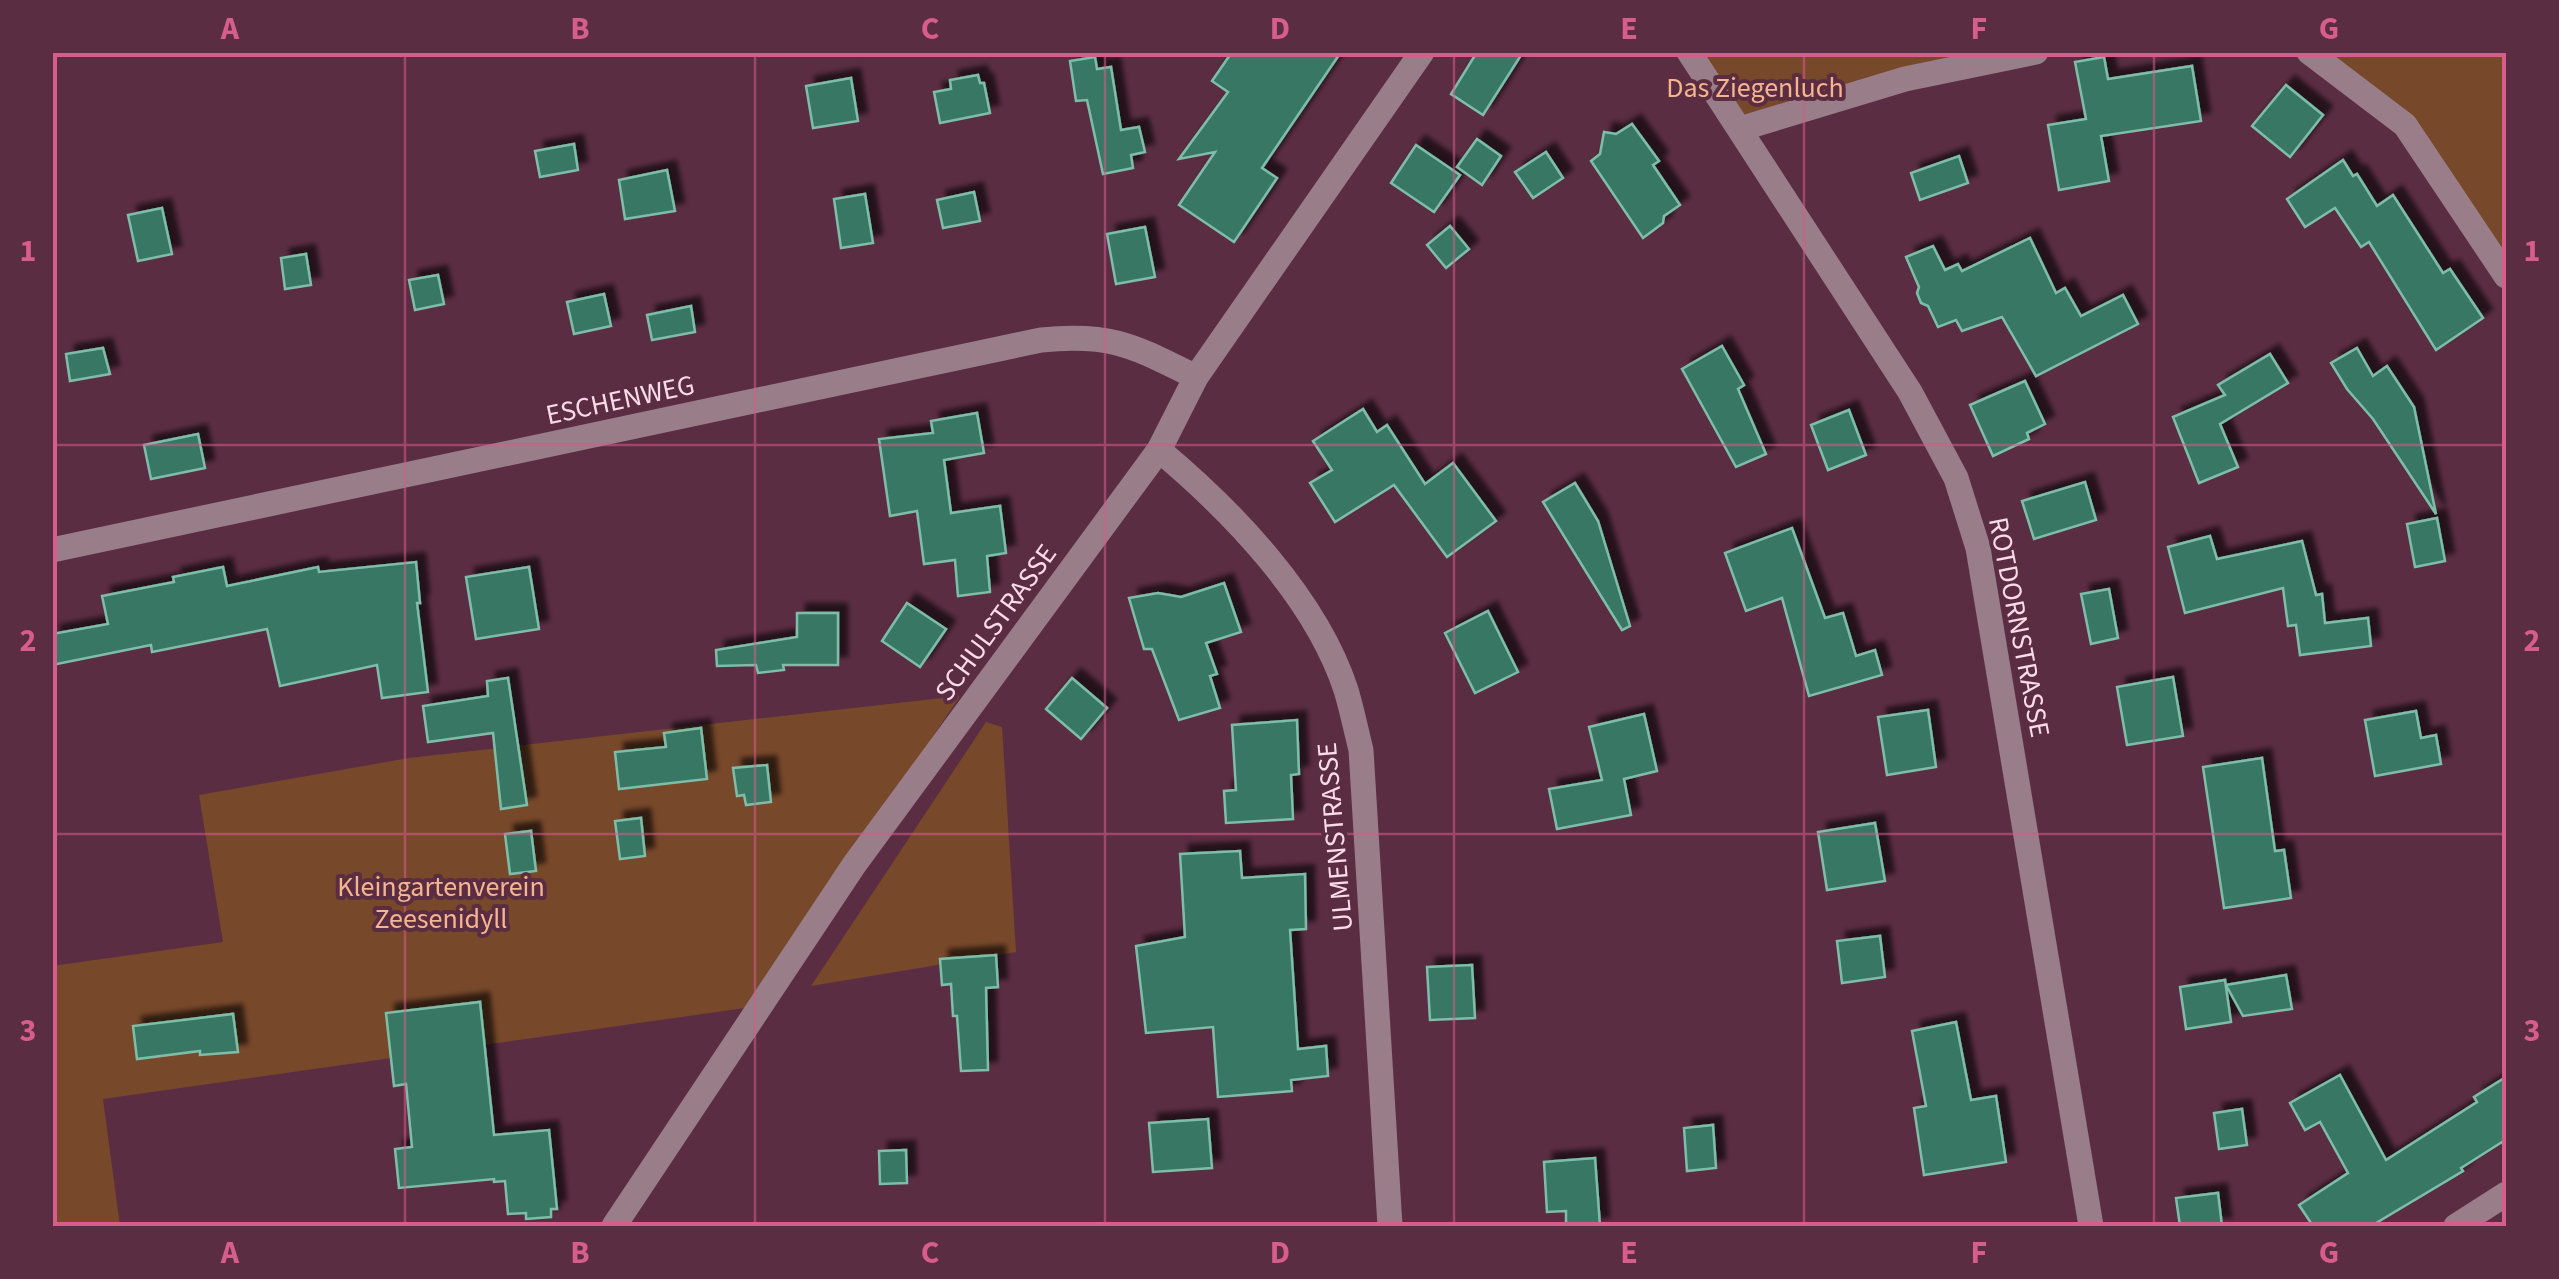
<svg xmlns="http://www.w3.org/2000/svg" width="2559" height="1279" font-family="'Source Sans 3',sans-serif">
  <style>
    .green { fill: #78482a }
    .building { fill: #377764; stroke: #7ebea9; stroke-width: 2.5; filter: url(#shadow) }
    .lines { fill: none; stroke-linecap: round; stroke-linejoin: round }
    .minor { stroke: #997d88; stroke-width: 25 }
    .grid { fill: none; stroke: #d65d8c; stroke-width: 2.5; stroke-opacity: 0.55 }
    .labels { text-anchor: middle; stroke-width: 8; stroke-linejoin: round; paint-order: stroke }
    .park-label { font-size: 28px; fill: #f5b58f; stroke: #5b2d43 }
    .street-label { font-size: 28px; fill: #fadce8; stroke: #5b2d43 }
    .neatline { fill: none; stroke: #d65d8c; stroke-width: 4 }
    .grid-label { font-size: 32px; text-anchor: middle; font-weight: bold; fill: #d65d8c }
  </style>
  <defs>
    <filter id="shadow"><feDropShadow dx="9" dy="-9" stdDeviation="2.5" flood-color="#0009"/></filter>
  </defs>
  <rect width="100%" height="100%" fill="#5b2d43"/>
  <!-- green -->
  <g class="green">
    <polygon points="1689,53 2036,53 1740,129"/>
    <polygon points="2309,53 2506,53 2506,276 2405,125"/>
    <polygon points="960,696 752,1007 103,1099 120,1226 53,1226 52,966 223,942 199,795 409,758"/>
    <polygon points="986,722 1002,727 1016,952 811,986"/>
  </g>
  <!-- building -->
  <g class="building">
    <polygon points="1232,52 1341,52 1262,168 1277,178 1234,242 1179,205 1215,152 1179,159 1228,92 1212,81"/>
    <polygon points="1477,52 1523,52 1483,115 1451,94"/>
    <polygon points="1095,57 1097,69 1111,67 1121,130 1139,127 1145,152 1131,155 1133,168 1103,174 1087,100 1076,101 1070,61"/>
    <polygon points="2104,57 2108,79 2192,66 2201,121 2101,136 2109,181 2059,190 2048,125 2086,119 2075,62"/>
    <polygon points="978,75 980,83 984,83 990,113 940,123 934,92 951,89 950,80"/>
    <polygon points="851,78 858,121 813,128 806,86"/>
    <polygon points="2286,85 2323,115 2290,157 2252,126"/>
    <polygon points="1632,124 1659,161 1653,165 1680,205 1664,216 1663,223 1643,238 1591,161 1600,154 1604,132 1616,134"/>
    <polygon points="1477,139 1501,156 1482,185 1457,167"/>
    <polygon points="574,144 578,170 540,177 535,151"/>
    <polygon points="1416,145 1460,175 1434,212 1391,183"/>
    <polygon points="1546,152 1563,178 1533,198 1515,172"/>
    <polygon points="1959,156 1968,183 1920,200 1911,173"/>
    <polygon points="2343,160 2353,176 2357,174 2377,206 2393,195 2443,273 2450,269 2483,318 2436,350 2369,242 2361,247 2335,208 2305,227 2287,199"/>
    <polygon points="667,170 675,211 625,219 619,180"/>
    <polygon points="974,192 980,221 943,228 937,200"/>
    <polygon points="865,194 873,243 841,248 834,199"/>
    <polygon points="162,208 172,254 138,261 128,215"/>
    <polygon points="1450,226 1469,249 1446,268 1427,245"/>
    <polygon points="1145,227 1155,277 1116,284 1107,234"/>
    <polygon points="2030,238 2056,293 2065,288 2081,316 2123,295 2138,324 2036,376 2002,317 1962,331 1956,320 1938,327 1928,306 1921,303 1917,293 1919,287 1906,257 1933,246 1945,270 1958,264 1962,271"/>
    <polygon points="306,254 311,285 285,289 281,258"/>
    <polygon points="438,275 444,304 415,310 409,280"/>
    <polygon points="604,294 611,326 574,334 567,302"/>
    <polygon points="691,306 695,332 652,340 647,315"/>
    <polygon points="1722,346 1744,385 1738,389 1766,454 1736,467 1682,369"/>
    <polygon points="103,348 110,374 70,381 66,354"/>
    <polygon points="2357,348 2373,376 2387,366 2414,407 2436,514 2373,419 2347,389 2331,363"/>
    <polygon points="2270,354 2288,383 2220,424 2238,467 2199,483 2173,417 2225,395 2218,385"/>
    <polygon points="2025,381 2045,424 2027,433 2029,439 1993,456 1970,405"/>
    <polygon points="1363,409 1377,432 1387,425 1425,484 1453,463 1496,521 1447,557 1394,485 1335,522 1310,483 1332,470 1313,441"/>
    <polygon points="1849,410 1866,455 1828,470 1811,425"/>
    <polygon points="977,413 984,453 944,460 951,513 1000,506 1006,553 987,556 990,592 958,596 955,560 924,564 917,511 890,516 879,439 933,433 931,421"/>
    <polygon points="198,434 205,468 151,479 144,445"/>
    <polygon points="2085,482 2096,520 2034,539 2022,501"/>
    <polygon points="1575,483 1598,521 1630,626 1622,630 1543,502"/>
    <polygon points="2437,518 2445,561 2415,567 2407,524"/>
    <polygon points="1792,528 1825,618 1843,613 1856,656 1875,650 1882,675 1809,696 1782,598 1746,611 1725,553"/>
    <polygon points="2210,536 2217,559 2302,541 2316,595 2322,594 2325,623 2368,618 2371,646 2300,655 2296,625 2288,626 2283,588 2185,613 2168,547"/>
    <polygon points="416,562 420,603 417,603 428,692 382,698 377,665 280,686 267,629 152,652 151,645 52,665 52,634 108,624 102,596 174,582 173,577 223,567 227,586 318,567 319,572"/>
    <polygon points="529,567 539,629 476,639 466,577"/>
    <polygon points="1224,583 1241,632 1206,643 1217,674 1210,676 1220,708 1179,720 1152,649 1144,649 1129,598 1158,593 1181,597"/>
    <polygon points="2109,589 2118,638 2091,644 2081,594"/>
    <polygon points="907,603 946,629 920,667 882,641"/>
    <polygon points="1488,611 1518,672 1475,693 1445,633"/>
    <polygon points="797,613 838,613 838,665 783,665 784,670 758,673 756,665 717,666 716,650 797,637"/>
    <polygon points="2173,677 2183,736 2127,745 2117,687"/>
    <polygon points="508,678 527,805 501,809 493,733 428,742 423,706 488,696 487,681"/>
    <polygon points="1072,678 1107,708 1081,739 1046,709"/>
    <polygon points="1928,710 1936,767 1887,775 1878,717"/>
    <polygon points="2416,711 2421,738 2436,735 2441,764 2375,776 2365,720"/>
    <polygon points="1644,714 1657,771 1624,779 1631,815 1557,829 1549,789 1602,780 1589,727"/>
    <polygon points="1297,720 1299,774 1291,775 1293,819 1226,823 1224,791 1236,790 1232,725"/>
    <polygon points="701,728 707,779 619,789 615,752 666,747 664,733"/>
    <polygon points="2262,758 2275,851 2284,850 2291,898 2224,908 2203,767"/>
    <polygon points="767,765 771,802 746,805 744,795 737,796 733,768"/>
    <polygon points="641,818 645,856 620,859 615,821"/>
    <polygon points="1875,823 1885,881 1827,890 1818,832"/>
    <polygon points="531,831 536,871 510,874 505,834"/>
    <polygon points="1240,851 1242,878 1305,874 1306,929 1290,930 1298,1049 1326,1046 1328,1076 1291,1080 1292,1091 1218,1097 1213,1027 1146,1033 1136,946 1185,937 1180,854"/>
    <polygon points="1880,936 1885,977 1842,983 1837,941"/>
    <polygon points="996,955 998,987 986,988 988,1070 961,1071 957,1016 953,1016 951,984 942,985 940,959"/>
    <polygon points="1472,965 1475,1018 1430,1020 1427,967"/>
    <polygon points="2286,975 2292,1009 2243,1016 2226,985"/>
    <polygon points="2225,980 2231,1022 2186,1029 2180,987"/>
    <polygon points="480,1002 494,1135 549,1130 557,1209 551,1209 551,1217 526,1219 526,1213 508,1214 505,1181 494,1182 494,1179 399,1188 395,1149 412,1147 406,1084 394,1086 386,1013"/>
    <polygon points="233,1014 238,1052 200,1055 200,1051 137,1059 133,1026"/>
    <polygon points="1956,1022 1971,1100 1996,1096 2006,1162 1924,1175 1914,1108 1926,1106 1912,1031"/>
    <polygon points="2340,1075 2386,1160 2477,1102 2474,1097 2506,1077 2506,1150 2502,1142 2461,1168 2463,1171 2371,1226 2313,1226 2299,1205 2348,1173 2320,1122 2305,1130 2290,1103"/>
    <polygon points="2242,1109 2247,1145 2219,1149 2214,1113"/>
    <polygon points="1208,1119 1212,1168 1153,1172 1149,1123"/>
    <polygon points="1713,1125 1716,1168 1687,1171 1684,1128"/>
    <polygon points="906,1150 907,1183 880,1184 879,1151"/>
    <polygon points="1595,1158 1600,1226 1566,1226 1566,1211 1547,1212 1544,1162"/>
    <polygon points="2218,1193 2222,1226 2180,1226 2176,1198"/>
  </g>
  <g class="lines">
    <!-- minor -->
    <g class="minor">
      <polyline points="1689,52 1910,392 1956,478 1978,548 2091,1226"/>
      <polyline points="2309,52 2405,125 2506,276"/>
      <polyline points="1740,129 1905,79 2036,52"/>
      <path d="M1159,450C1232,511 1316,598 1346,690C1352,710 1356,730 1361,750L1390,1226"/>
      <path d="M52,550L1041,340C1113,333 1133,346 1196,377"/>
      <polyline points="614,1226 854,865 1159,450 1196,377 1422,52"/>
      <polyline points="2456,1226 2506,1194"/>
    </g>
  </g>
  <!-- grid -->
  <path class="grid" d="M405,52V1226M755,52V1226M1105,52V1226M1454,52V1226M1804,52V1226M2154,52V1226M52,445H2506M52,834H2506"/>
  <g class="labels">
    <!-- park labels -->
    <g class="park-label">
      <text x="1755" y="97">Das Ziegenluch</text>
      <text x="441" y="896">Kleingartenverein<tspan x="441" dy="32">Zeesenidyll</tspan></text>
    </g>
    <!-- street labels -->
    <g class="street-label">
      <text transform="translate(620 399) rotate(-12)" y="10">ESCHENWEG</text>
      <text transform="translate(995 622) rotate(-54)" y="10">SCHULSTRASSE</text>
      <text transform="translate(2020 627) rotate(79)" y="10">ROTDORNSTRASSE</text>
      <text transform="translate(1334 837) rotate(-95)" y="10">ULMENSTRASSE</text>
    </g>
  </g>
  <!-- border -->
  <rect width="2559" height="1279" fill="none" stroke="#5b2d43" stroke-width="110"/>
  <rect x="55" y="55" width="2449" height="1169" class="neatline"/>
  <g class="grid-label">
    <text x="230" y="39">A</text>
    <text x="580" y="39">B</text>
    <text x="930" y="39">C</text>
    <text x="1280" y="39">D</text>
    <text x="1629" y="39">E</text>
    <text x="1979" y="39">F</text>
    <text x="2329" y="39">G</text>
    <text x="28" y="261">1</text>
    <text x="2532" y="261">1</text>
    <text x="28" y="651">2</text>
    <text x="2532" y="651">2</text>
    <text x="28" y="1041">3</text>
    <text x="2532" y="1041">3</text>
    <text x="230" y="1263">A</text>
    <text x="580" y="1263">B</text>
    <text x="930" y="1263">C</text>
    <text x="1280" y="1263">D</text>
    <text x="1629" y="1263">E</text>
    <text x="1979" y="1263">F</text>
    <text x="2329" y="1263">G</text>
  </g>
</svg>
